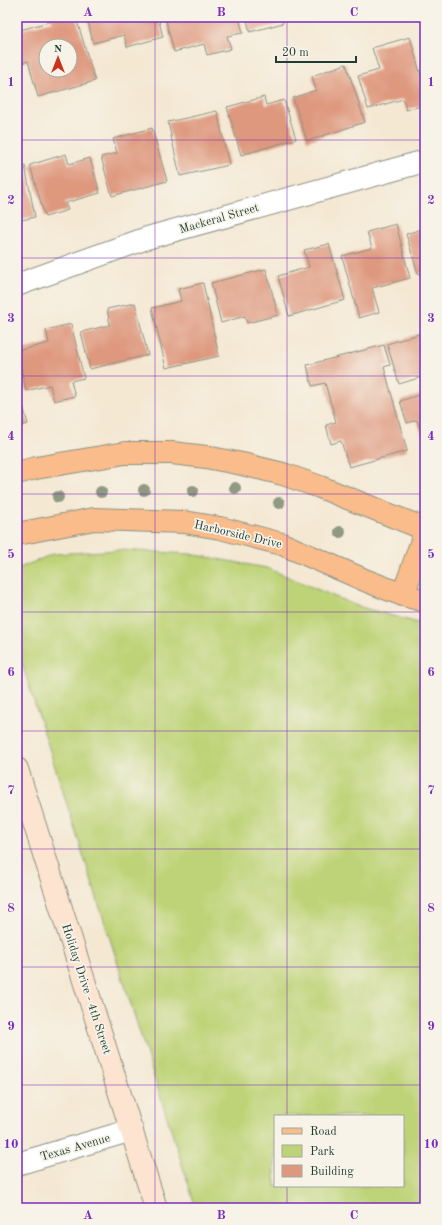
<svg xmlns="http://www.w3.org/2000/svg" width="442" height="1225" font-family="'Old Standard TT',serif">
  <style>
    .green { fill: #bed377; stroke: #6e8856; fill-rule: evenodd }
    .building { fill: #de987e; fill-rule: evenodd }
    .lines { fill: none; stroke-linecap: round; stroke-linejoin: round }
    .street-casing { stroke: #8a9284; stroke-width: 24 }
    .secondary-casing { stroke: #8a9284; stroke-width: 24 }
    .primary-casing { stroke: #8a9284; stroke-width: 24 }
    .street { stroke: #fff; stroke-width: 22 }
    .secondary { stroke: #fde4d0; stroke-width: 22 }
    .primary { stroke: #f9bc8a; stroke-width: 22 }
    .tree { fill: #909a83 }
    .grid { fill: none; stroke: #7b2cbf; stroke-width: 1; stroke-opacity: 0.55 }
    .labels { text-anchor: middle; stroke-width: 3.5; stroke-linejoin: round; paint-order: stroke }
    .street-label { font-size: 12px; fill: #1f3d34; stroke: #f7f3e8 }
    .neatline { fill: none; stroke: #7b2cbf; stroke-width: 1.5 }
    .grid-label { font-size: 13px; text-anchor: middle; font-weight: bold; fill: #7b2cbf }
  </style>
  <rect width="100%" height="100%" fill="#f7f3e8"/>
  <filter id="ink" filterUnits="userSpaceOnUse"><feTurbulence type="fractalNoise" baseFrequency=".025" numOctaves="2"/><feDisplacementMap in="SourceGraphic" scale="8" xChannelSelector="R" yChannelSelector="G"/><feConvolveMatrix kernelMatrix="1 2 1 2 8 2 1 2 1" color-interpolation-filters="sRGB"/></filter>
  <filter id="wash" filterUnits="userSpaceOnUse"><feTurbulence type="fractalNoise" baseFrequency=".012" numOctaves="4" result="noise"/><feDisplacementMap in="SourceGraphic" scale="16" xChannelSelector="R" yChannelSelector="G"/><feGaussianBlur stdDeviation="0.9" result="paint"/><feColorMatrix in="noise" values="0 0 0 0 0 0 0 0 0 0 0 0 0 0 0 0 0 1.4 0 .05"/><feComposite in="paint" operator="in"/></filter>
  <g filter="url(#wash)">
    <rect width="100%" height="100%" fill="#f4e8d3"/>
    <!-- green -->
    <path class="green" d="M120,550L190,554L267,568L357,606L425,625V1208H196L17,648V569L53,554ZM275,1116H403V1186H275Z"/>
    <g id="blocks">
      <!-- building -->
      <g class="building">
        <path d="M51,17H76L95,81L38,97L28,61L17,64V31L52,21ZM46,46H70V70H46Z"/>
        <polygon points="87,17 158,17 163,37 127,47 124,35 93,43"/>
        <polygon points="165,17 239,17 243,33 227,36 231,49 207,55 204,44 174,52"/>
        <polygon points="246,17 281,17 283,23 250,32"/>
        <polygon points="410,37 425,90 425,105 406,110 403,99 368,109 358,76 379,70 372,48"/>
        <polygon points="346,64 365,122 307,141 293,98 316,90 312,76"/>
        <polygon points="264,97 266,105 284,100 296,139 241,155 227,107"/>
        <polygon points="217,111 229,165 180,176 168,122"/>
        <polygon points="152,128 167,181 112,196 101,157 117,153 113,139"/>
        <polygon points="66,154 69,164 90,158 100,193 65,203 68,210 45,217 30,165"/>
        <polygon points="25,166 35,217 17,221 17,168"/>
        <polygon points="396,224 410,278 372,288 379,312 359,318 342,256 372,248 367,232"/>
        <polygon points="425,228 425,272 418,274 406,234"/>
        <polygon points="329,244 345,300 289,316 278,276 309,267 304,250"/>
        <polygon points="266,269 278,315 247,323 245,316 221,323 211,283"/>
        <polygon points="203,283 219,356 166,368 152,308 181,301 178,289"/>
        <polygon points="135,303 148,355 90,369 81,332 110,325 107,309"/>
        <polygon points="71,324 84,378 71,381 75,396 54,401 50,385 26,391 17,351 49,343 46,330"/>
        <polygon points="425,332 425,376 399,384 387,344"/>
        <polygon points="384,345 390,365 384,367 407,451 349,467 341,441 331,444 326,425 336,422 325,383 312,386 307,365"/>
        <polygon points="17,385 28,424 17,427"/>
        <polygon points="425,393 425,445 417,420 407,423 400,401"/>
      </g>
    </g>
  </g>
  <g filter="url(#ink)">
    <use href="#blocks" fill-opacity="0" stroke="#8a9284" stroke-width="1"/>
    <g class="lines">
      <defs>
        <g id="street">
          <polyline points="17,285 147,238 425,161"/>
          <polyline points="17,1164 132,1130"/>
        </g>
        <polyline id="secondary" points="17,769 156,1208"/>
        <g id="primary">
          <polyline points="17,473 36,468 125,453 172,453 206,457 242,464 283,474 320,487 425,529"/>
          <polyline points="17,534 94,519 184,522 220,528 282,544 367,581 403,595 425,601"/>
          <polyline points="403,595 425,532"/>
        </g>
      </defs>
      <!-- street casing -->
      <use href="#street" class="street-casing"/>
      <!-- secondary casing -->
      <use href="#secondary" class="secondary-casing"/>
      <!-- primary casing -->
      <use href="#primary" class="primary-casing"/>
      <!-- street -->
      <use href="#street" class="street"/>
      <!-- secondary -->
      <use href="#secondary" class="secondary"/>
      <!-- primary -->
      <use href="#primary" class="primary"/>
    </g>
    <!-- trees -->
    <g class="tree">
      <circle cx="235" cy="488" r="6"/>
      <circle cx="144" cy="490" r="6"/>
      <circle cx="193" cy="491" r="6"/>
      <circle cx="101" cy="492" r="6"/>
      <circle cx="58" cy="497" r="6"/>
      <circle cx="279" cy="503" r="6"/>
      <circle cx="340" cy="532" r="6"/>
    </g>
  </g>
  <!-- grid -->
  <path class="grid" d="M155,17V1208M287,17V1116M17,140H425M17,258H425M17,376H425M17,494H425M17,612H425M17,731H425M17,849H425M17,967H425M17,1085H425M287,1186V1208"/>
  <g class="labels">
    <!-- street labels -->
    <g class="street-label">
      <text transform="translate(219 218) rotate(-16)" y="4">Mackeral Street</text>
      <text transform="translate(238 534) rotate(13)" y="4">Harborside Drive</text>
      <text transform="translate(87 989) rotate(72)" y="4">Holiday Drive - 4th Street</text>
      <text transform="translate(75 1147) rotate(-16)" y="4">Texas Avenue</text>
    </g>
  </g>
  <!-- margin -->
  <rect width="442" height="1225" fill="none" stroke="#f7f3e8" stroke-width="44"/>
  <!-- legend -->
  <rect x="274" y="1115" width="130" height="72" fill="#f7f3e8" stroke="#a1aaa0"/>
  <rect x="282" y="1128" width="20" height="6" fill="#f9bc8a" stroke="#a1aaa0"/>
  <text x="310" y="1135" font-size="12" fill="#1f3d34">Road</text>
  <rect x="282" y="1145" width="20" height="12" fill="#bed377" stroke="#a1aaa0"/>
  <text x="310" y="1155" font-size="12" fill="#1f3d34">Park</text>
  <rect x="282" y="1165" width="20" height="12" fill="#de987e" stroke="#a1aaa0"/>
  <text x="310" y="1175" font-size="12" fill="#1f3d34">Building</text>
  <!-- north arrow -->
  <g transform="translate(58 58)"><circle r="19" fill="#f7f3e8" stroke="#a1aaa0"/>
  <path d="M0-3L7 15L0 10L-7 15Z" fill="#c8321e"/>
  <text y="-6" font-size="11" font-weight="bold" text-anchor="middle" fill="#1f3d34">N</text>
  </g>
  <!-- scale -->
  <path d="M276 56v6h80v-6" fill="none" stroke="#1f3d34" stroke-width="2"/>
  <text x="282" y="56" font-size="12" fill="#1f3d34" stroke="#f7f3e8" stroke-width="3" paint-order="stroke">20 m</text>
  <rect x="22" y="22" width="398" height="1181" class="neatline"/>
  <g class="grid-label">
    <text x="88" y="16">A</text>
    <text x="221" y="16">B</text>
    <text x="354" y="16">C</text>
    <text x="11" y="86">1</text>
    <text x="431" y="86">1</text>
    <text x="11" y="204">2</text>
    <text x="431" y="204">2</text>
    <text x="11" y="322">3</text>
    <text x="431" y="322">3</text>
    <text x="11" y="440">4</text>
    <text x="431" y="440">4</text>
    <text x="11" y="558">5</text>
    <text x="431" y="558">5</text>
    <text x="11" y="676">6</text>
    <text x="431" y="676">6</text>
    <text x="11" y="794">7</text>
    <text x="431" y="794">7</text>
    <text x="11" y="912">8</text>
    <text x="431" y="912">8</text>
    <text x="11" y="1030">9</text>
    <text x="431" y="1030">9</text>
    <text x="11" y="1148">10</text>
    <text x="431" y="1148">10</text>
    <text x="88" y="1219">A</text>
    <text x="221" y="1219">B</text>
    <text x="354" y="1219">C</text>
  </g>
</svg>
